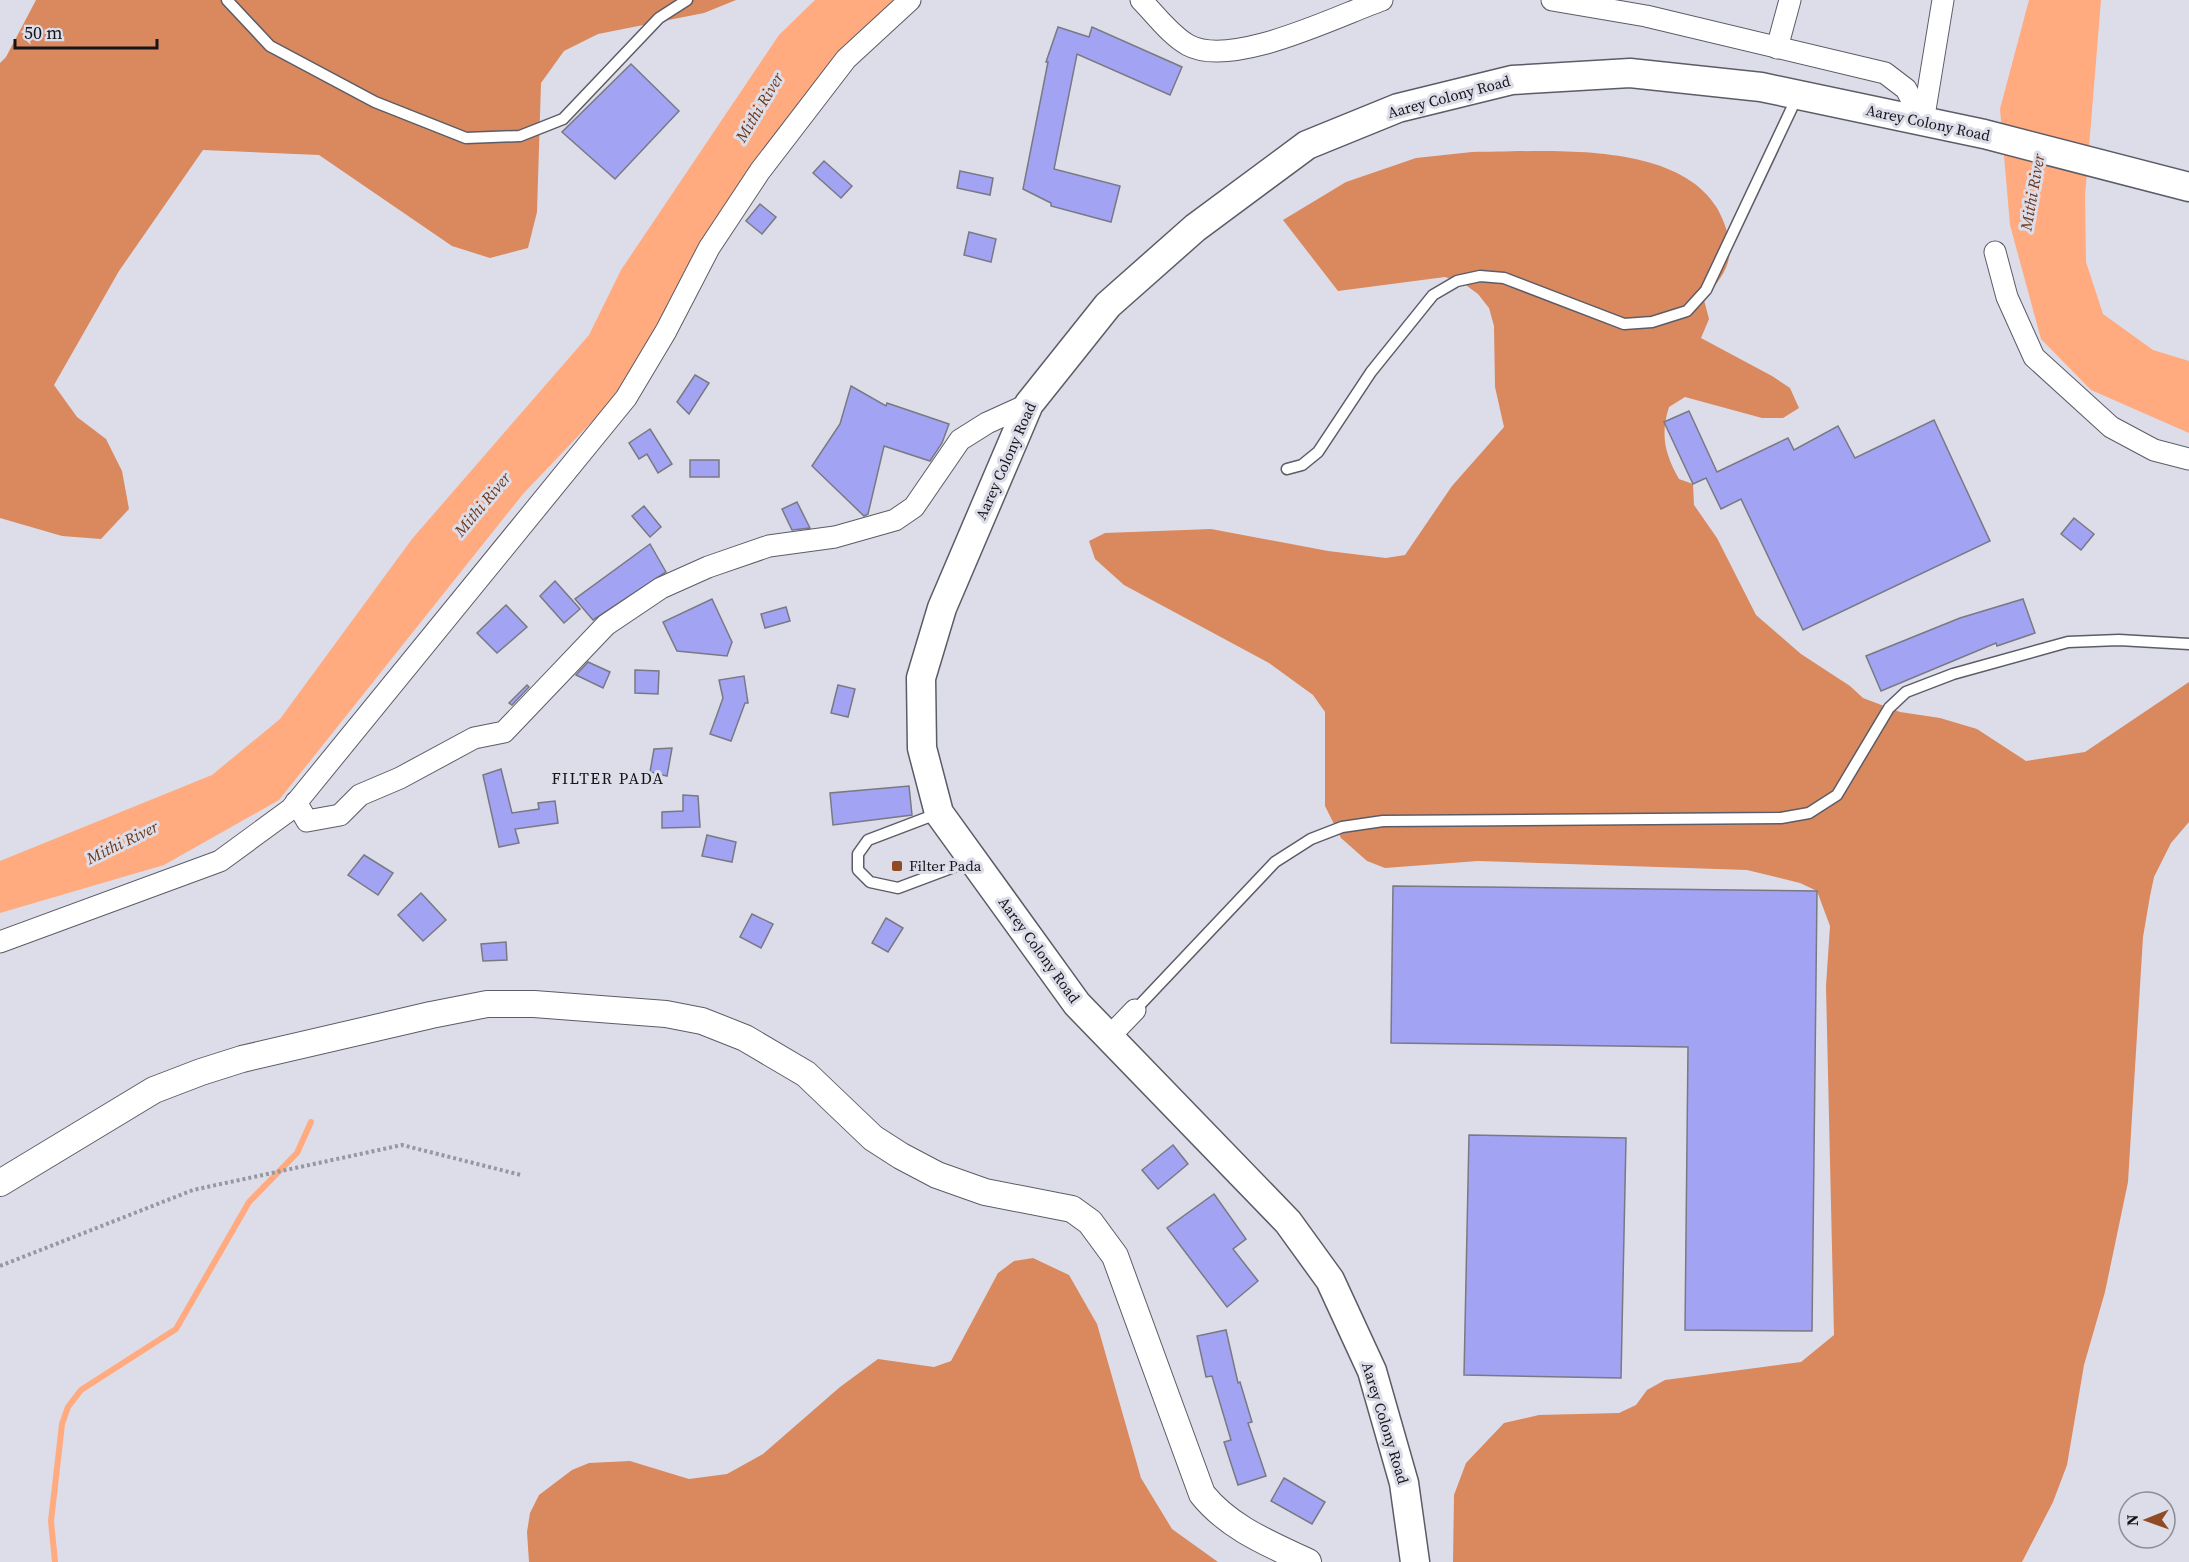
<svg xmlns="http://www.w3.org/2000/svg" width="2189" height="1562" font-family="'Source Serif 4',serif">
  <style>
    .forest { fill: #da885e }
    .water { fill: #ffaa7f }
    .lines { fill: none; stroke-linecap: round; stroke-linejoin: round }
    .stream { stroke: #ffaa7f; stroke-width: 6 }
    .building { fill: #a3a3f4; stroke: #787983; stroke-width: 1.5 }
    .service-casing { stroke: #5c5c66; stroke-width: 13 }
    .minor-casing { stroke: #5c5c66; stroke-width: 23 }
    .tertiary-casing { stroke: #5c5c66; stroke-width: 28 }
    .secondary-casing { stroke: #5c5c66; stroke-width: 31 }
    .path { stroke: #9797a1; stroke-width: 4; stroke-dasharray: 3 3; stroke-linecap: butt }
    .service { stroke: #fff; stroke-width: 10 }
    .minor { stroke: #fff; stroke-width: 21 }
    .tertiary { stroke: #fff; stroke-width: 26 }
    .secondary { stroke: #fff; stroke-width: 28 }
    .poi-dot { fill: #914b24; stroke: #dcdde9; stroke-width: 2 }
    .labels { text-anchor: middle; stroke-width: 6; stroke-linejoin: round; paint-order: stroke }
    .street-label { font-size: 15px; fill: #151519; stroke: #dcdde9 }
    .poi-label { font-size: 15px; fill: #151519; stroke: #dcdde9; text-anchor: start }
    .water-label { font-size: 16px; font-style: italic; fill: #6c3719; stroke: #dcdde9 }
    .neighbourhood-label { font-size: 16px; letter-spacing: 1.5px; fill: #151519; stroke: #dcdde9 }
  </style>
  <rect width="100%" height="100%" fill="#dcdde9"/>
  <!-- forest -->
  <g class="forest">
    <polygon points="36,0 736,0 704,13 598,34 564,51 541,83 537,212 528,248 490,258 452,246 319,155 203,150 119,271 54,385 77,417 106,439 122,471 129,509 101,539 62,536 0,518 0,63 6,57"/>
    <path d="M1472,152C1542,152 1675,139 1717,208C1726,224 1734,247 1727,265C1723,277 1711,290 1704,300L1709,319L1701,338L1772,376L1790,388L1799,408L1783,418H1762L1685,397L1669,407C1660,435 1665,454 1679,479L1693,484L1694,505L1717,538L1756,615L1801,654L1850,686L1863,698L1900,712L1940,718L1977,729L2026,761L2085,752L2189,682V822L2171,843L2154,877L2150,896L2143,937L2128,1182L2105,1292L2084,1365L2067,1465L2053,1502L2022,1562H1453L1454,1495L1466,1463L1504,1423L1539,1415L1619,1413L1636,1405L1647,1390L1665,1380L1801,1362L1834,1335L1826,986L1830,926L1817,891L1800,883L1747,870L1478,861L1385,868L1367,861L1341,838L1325,806V712L1313,695L1269,663L1124,585L1095,559L1089,541L1105,533L1211,529L1328,551L1386,558L1405,555L1452,486L1504,427L1495,387L1494,326L1489,308L1478,294L1463,283L1445,277L1338,291L1283,220L1346,182L1416,158Z"/>
    <polygon points="1033,1258 1069,1275 1097,1324 1141,1478 1172,1529 1218,1562 529,1562 527,1532 530,1513 539,1495 572,1470 589,1463 630,1461 689,1479 727,1474 763,1454 840,1387 878,1359 934,1367 951,1361 998,1273 1014,1261"/>
  </g>
  <!-- water -->
  <g class="water">
    <polygon points="815,0 904,0 836,55 619,393 523,494 279,800 164,865 0,913 0,861 212,775 280,719 412,539 589,335 621,270 779,35"/>
    <polygon points="2029,0 2101,0 2085,196 2086,262 2103,314 2153,350 2189,361 2189,433 2091,390 2041,339 2010,225 2000,109"/>
  </g>
  <g class="lines">
    <!-- stream -->
    <polyline class="stream" points="55,1562 51,1521 62,1424 68,1407 81,1390 176,1329 249,1202 297,1153 311,1122"/>
  </g>
  <!-- building -->
  <g class="building">
    <polygon points="1058,27 1089,37 1092,27 1182,67 1170,95 1077,54 1054,169 1120,186 1111,222 1051,206 1051,203 1023,189 1048,62 1046,62"/>
    <polygon points="631,64 679,111 615,179 562,132"/>
    <polygon points="824,161 852,186 841,198 813,173"/>
    <polygon points="960,171 993,178 990,195 957,188"/>
    <polygon points="760,204 776,217 762,234 746,221"/>
    <polygon points="969,232 996,239 991,262 964,255"/>
    <polygon points="695,375 709,383 689,414 677,402"/>
    <polygon points="851,386 886,406 887,403 949,424 942,443 930,461 884,446 868,514 864,516 812,466 840,424"/>
    <polygon points="1689,411 1717,472 1788,438 1794,450 1838,426 1855,458 1934,420 1990,541 1803,630 1741,499 1721,509 1706,478 1693,484 1664,422"/>
    <polygon points="650,429 672,464 658,473 647,454 639,459 629,443"/>
    <rect x="690" y="460" width="29" height="17"/>
    <polygon points="797,502 810,528 792,530 782,509"/>
    <polygon points="644,506 661,527 650,537 632,516"/>
    <polygon points="2074,518 2094,534 2081,550 2061,534"/>
    <polygon points="650,544 666,572 593,620 575,599"/>
    <polygon points="555,581 580,609 564,623 540,596"/>
    <polygon points="712,599 732,642 727,656 677,651 663,622"/>
    <polygon points="2023,599 2035,633 1997,646 1996,643 1881,691 1866,656 1960,618"/>
    <polygon points="506,605 527,627 497,653 477,633"/>
    <polygon points="786,607 790,621 765,628 761,614"/>
    <polygon points="588,662 610,672 603,688 576,675"/>
    <polygon points="635,670 659,671 658,694 635,693"/>
    <polygon points="744,676 748,703 745,703 731,741 710,734 723,698 719,680"/>
    <polygon points="527,685 529,687 512,705 509,703"/>
    <polygon points="838,685 855,689 848,717 831,713"/>
    <polygon points="672,748 667,776 650,772 654,749"/>
    <polygon points="501,769 512,813 539,809 538,803 555,801 558,823 515,829 519,843 499,847 483,775"/>
    <polygon points="909,786 912,815 833,825 830,793"/>
    <polygon points="683,795 698,796 700,827 662,828 662,812 683,811"/>
    <polygon points="707,835 736,842 732,862 702,856"/>
    <polygon points="364,855 393,873 378,895 348,875"/>
    <polygon points="1393,886 1817,891 1812,1331 1685,1330 1688,1047 1391,1043"/>
    <polygon points="421,893 446,920 423,941 398,915"/>
    <polygon points="752,914 773,924 761,948 740,937"/>
    <polygon points="886,918 903,928 888,952 872,943"/>
    <polygon points="506,942 507,960 483,961 481,944"/>
    <polygon points="1469,1135 1626,1138 1621,1378 1464,1375"/>
    <polygon points="1173,1145 1188,1164 1158,1189 1142,1170"/>
    <polygon points="1214,1194 1246,1239 1233,1249 1258,1281 1227,1307 1167,1228"/>
    <polygon points="1226,1330 1238,1383 1240,1382 1252,1422 1248,1423 1266,1476 1238,1485 1224,1442 1231,1440 1212,1376 1206,1377 1197,1336"/>
    <polygon points="1284,1478 1325,1502 1312,1524 1271,1501"/>
  </g>
  <g class="lines">
    <defs>
      <g id="service">
        <polyline points="227,0 270,46 375,102 466,138 520,136 563,119 659,18 687,0"/>
        <polyline points="1287,469 1302,465 1318,452 1371,372 1433,295 1457,281 1480,276 1504,278 1624,324 1652,322 1687,311 1706,290 1798,95"/>
        <polyline points="939,813 868,840 858,854 858,870 870,882 898,888 970,861"/>
        <polyline points="1135,1010 1275,862 1311,839 1342,827 1383,821 1781,818 1809,813 1837,795 1889,708 1906,692 1953,674 2068,642 2119,640 2189,644"/>
      </g>
      <g id="minor">
        <path d="M1141,0C1155,14 1170,35 1188,45C1232,69 1337,16 1382,0"/>
        <polyline points="1552,0 1646,16 1885,73 1906,89 1923,122"/>
        <polyline points="1777,48 1790,0"/>
        <polyline points="1923,122 1943,0"/>
        <polyline points="1995,252 2007,297 2034,357 2111,427 2154,450 2189,459"/>
        <polyline points="296,802 307,821 340,815 360,795 400,778 474,738 504,732 606,625 661,588 708,567 769,546 835,537 895,520 914,507 960,440 987,423 1029,404"/>
        <polyline points="0,942 220,861 291,809 626,398 666,331 709,248 760,171 846,59 910,0"/>
        <polyline points="1108,1038 1135,1010"/>
      </g>
      <path id="tertiary" d="M0,1183L154,1090L201,1072L242,1059L431,1015L487,1004H534L666,1014L702,1021L745,1038L806,1074L873,1138L901,1156L937,1175L985,1192L1072,1209L1090,1222L1115,1256L1202,1494C1229,1528 1270,1544 1308,1562"/>
      <polyline id="secondary" points="1415,1562 1404,1483 1372,1371 1330,1280 1288,1222 1077,1004 939,813 922,748 921,678 942,608 1029,404 1108,305 1195,228 1307,145 1398,108 1512,80 1630,73 1761,87 1984,134 2189,187"/>
    </defs>
    <!-- service casing -->
    <use href="#service" class="service-casing"/>
    <!-- minor casing -->
    <use href="#minor" class="minor-casing"/>
    <!-- tertiary casing -->
    <use href="#tertiary" class="tertiary-casing"/>
    <!-- secondary casing -->
    <use href="#secondary" class="secondary-casing"/>
    <!-- path -->
    <polyline class="path" points="0,1266 193,1190 402,1145 521,1175"/>
    <!-- service -->
    <use href="#service" class="service"/>
    <!-- minor -->
    <use href="#minor" class="minor"/>
    <!-- tertiary -->
    <use href="#tertiary" class="tertiary"/>
    <!-- secondary -->
    <use href="#secondary" class="secondary"/>
  </g>
  <!-- markers -->
  <rect class="poi-dot" x="891" y="860" width="12" height="12" rx="3"/>
  <g class="labels">
    <!-- street labels -->
    <g class="street-label">
      <text transform="translate(1449 97) rotate(-15)" y="5">Aarey Colony Road</text>
      <text transform="translate(1928 123) rotate(12)" y="5">Aarey Colony Road</text>
      <text transform="translate(1006 461) rotate(-66)" y="5">Aarey Colony Road</text>
      <text transform="translate(1039 950) rotate(54)" y="5">Aarey Colony Road</text>
      <text transform="translate(1385 1423) rotate(73)" y="5">Aarey Colony Road</text>
    </g>
    <!-- poi labels -->
    <g class="poi-label">
      <text x="909" y="871">Filter Pada</text>
    </g>
    <!-- water labels -->
    <g class="water-label">
      <text transform="translate(759 107) rotate(-59)" y="6">Mithi River</text>
      <text transform="translate(2032 192) rotate(-80)" y="6">Mithi River</text>
      <text transform="translate(482 504) rotate(-50)" y="6">Mithi River</text>
      <text transform="translate(122 842) rotate(-26)" y="6">Mithi River</text>
    </g>
    <!-- neighbourhood labels -->
    <g class="neighbourhood-label">
      <text x="608" y="784">FILTER PADA</text>
    </g>
  </g>
  <!-- north arrow -->
  <g transform="translate(2147 1520) rotate(269)"><circle r="28" fill="#dcdde9" stroke="#8c8d96" stroke-width="1.5"/>
  <path d="M0-4.5L10 22L0 15L-10 22Z" fill="#914b24"/>
  <text y="-9" font-size="16" font-weight="bold" text-anchor="middle" fill="#151519">N</text>
  </g>
  <!-- scale -->
  <path d="M15 39v9h142v-9" fill="none" stroke="#151519" stroke-width="3"/>
  <text x="24" y="39" font-size="18" fill="#151519" stroke="#dcdde9" stroke-width="4.5" paint-order="stroke">50 m</text>
</svg>
